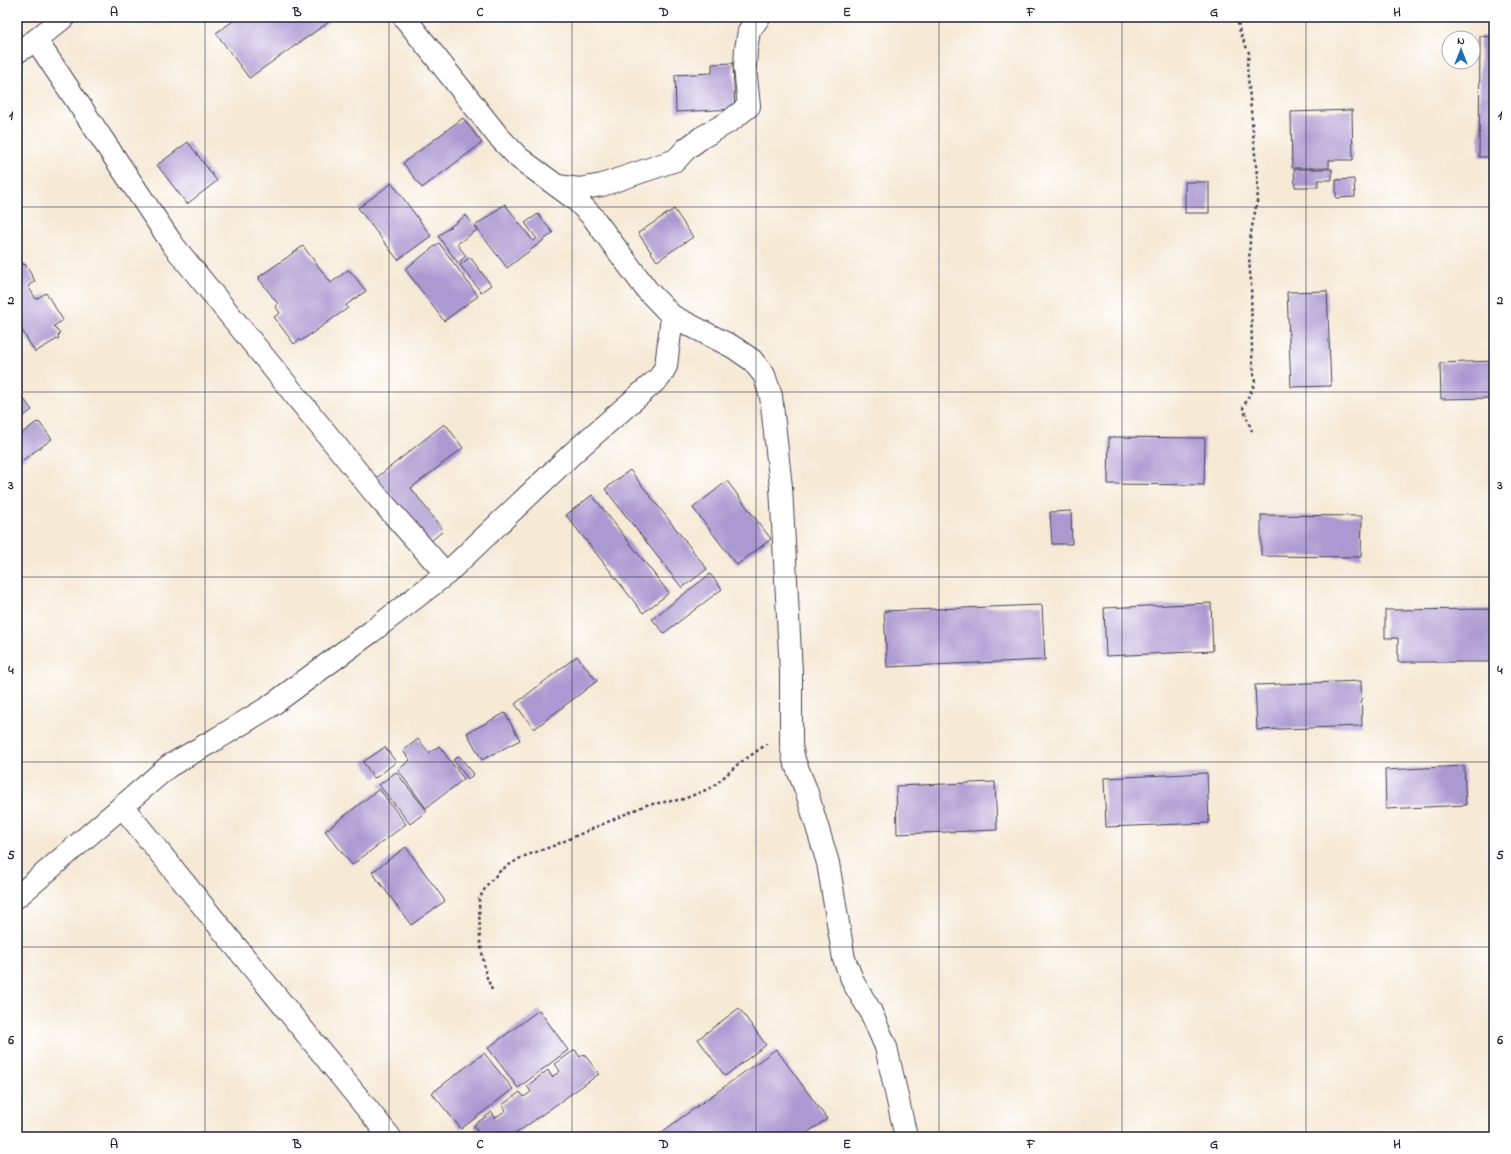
<svg xmlns="http://www.w3.org/2000/svg" width="1511" height="1154" font-family="'Indie Flower',sans-serif">
  <style>
    .building { fill: #ad99d1 }
    .lines { fill: none; stroke-linecap: round; stroke-linejoin: round }
    .minor-casing { stroke: #424052; stroke-width: 24 }
    .path { stroke: #424052; stroke-width: 2.5; stroke-dasharray: 3 3; stroke-linecap: butt }
    .minor { stroke: #fff; stroke-width: 22 }
    .grid { fill: none; stroke: #22223b; stroke-width: 1; stroke-opacity: 0.55 }
    .neatline { fill: none; stroke: #22223b; stroke-width: 1.5 }
    .grid-label { font-size: 13px; text-anchor: middle; font-weight: bold; fill: #22223b }
  </style>
  <rect width="100%" height="100%" fill="#fff"/>
  <filter id="ink" filterUnits="userSpaceOnUse"><feTurbulence type="fractalNoise" baseFrequency=".025" numOctaves="2"/><feDisplacementMap in="SourceGraphic" scale="8" xChannelSelector="R" yChannelSelector="G"/><feConvolveMatrix kernelMatrix="1 2 1 2 8 2 1 2 1" color-interpolation-filters="sRGB"/></filter>
  <filter id="wash" filterUnits="userSpaceOnUse"><feTurbulence type="fractalNoise" baseFrequency=".012" numOctaves="4" result="noise"/><feDisplacementMap in="SourceGraphic" scale="16" xChannelSelector="R" yChannelSelector="G"/><feGaussianBlur stdDeviation="0.9" result="paint"/><feColorMatrix in="noise" values="0 0 0 0 0 0 0 0 0 0 0 0 0 0 0 0 0 1.4 0 .05"/><feComposite in="paint" operator="in"/></filter>
  <g filter="url(#wash)">
    <rect width="100%" height="100%" fill="#f6e9d5"/>
    <g id="blocks">
      <!-- building -->
      <g class="building">
        <polygon points="239,17 336,17 249,78 216,33"/>
        <polygon points="1480,36 1494,37 1494,157 1479,157"/>
        <polygon points="733,63 735,109 676,112 675,75 712,73 712,64"/>
        <polygon points="1352,110 1353,160 1329,160 1329,168 1292,168 1291,112"/>
        <polygon points="463,118 482,143 422,188 403,163"/>
        <polygon points="188,142 217,181 187,204 157,165"/>
        <polygon points="1294,169 1332,169 1332,180 1318,180 1318,187 1295,187"/>
        <polygon points="1354,179 1355,197 1336,198 1336,180"/>
        <rect x="1185" y="182" width="24" height="31"/>
        <polygon points="392,183 431,236 398,260 358,208"/>
        <polygon points="505,204 533,241 537,239 525,223 538,214 553,233 507,268 475,226"/>
        <polygon points="674,209 693,237 657,261 638,233"/>
        <polygon points="466,215 477,230 457,244 466,256 458,263 438,236"/>
        <polygon points="439,243 478,296 444,321 405,269"/>
        <polygon points="303,246 331,283 348,270 352,273 366,291 346,305 348,308 301,341 299,340 294,344 274,317 280,313 275,306 278,304 259,279 260,278 259,277"/>
        <polygon points="470,257 491,285 481,292 460,265"/>
        <polygon points="22,262 24,265 25,264 35,281 28,286 36,299 46,293 63,320 54,326 60,334 58,336 59,338 35,352 17,322 17,266"/>
        <polygon points="1327,291 1331,386 1291,387 1287,292"/>
        <polygon points="1494,361 1494,398 1441,399 1440,363"/>
        <polygon points="17,390 32,410 17,421"/>
        <polygon points="37,422 38,423 39,422 52,439 20,462 17,457 17,437"/>
        <polygon points="444,424 446,426 447,426 463,448 411,488 442,529 441,530 442,532 427,544 395,500 376,478"/>
        <polygon points="1109,437 1205,438 1204,485 1108,484"/>
        <polygon points="630,470 707,569 682,588 605,489"/>
        <polygon points="727,481 771,539 737,565 693,508"/>
        <polygon points="592,495 669,593 643,613 566,515"/>
        <polygon points="1071,511 1072,544 1052,544 1050,512"/>
        <polygon points="1261,515 1362,516 1361,557 1261,556"/>
        <polygon points="710,574 722,589 664,633 652,619"/>
        <polygon points="1211,603 1213,651 1106,656 1104,608"/>
        <polygon points="1042,605 1045,660 887,667 884,611"/>
        <polygon points="1494,609 1494,662 1398,662 1398,638 1385,638 1385,610"/>
        <polygon points="577,656 597,681 534,729 515,704"/>
        <polygon points="1361,681 1362,726 1257,730 1255,685"/>
        <polygon points="505,713 520,740 482,760 467,733"/>
        <polygon points="418,739 429,753 439,746 464,779 426,808 398,770 410,760 403,751"/>
        <polygon points="385,747 396,762 377,777 374,778 363,762"/>
        <polygon points="459,756 474,774 468,779 453,760"/>
        <polygon points="1464,766 1466,805 1386,809 1385,770"/>
        <polygon points="396,772 427,811 410,824 379,785"/>
        <polygon points="1207,773 1209,823 1106,827 1104,778"/>
        <polygon points="995,782 997,830 897,834 896,786"/>
        <polygon points="379,789 406,824 352,865 325,831"/>
        <polygon points="406,847 445,901 411,925 372,872"/>
        <polygon points="739,1008 766,1045 725,1076 698,1039"/>
        <polygon points="539,1010 568,1050 518,1088 488,1048"/>
        <polygon points="776,1049 827,1119 801,1137 655,1137"/>
        <polygon points="575,1050 580,1057 584,1054 599,1074 511,1137 473,1137 471,1135 477,1131 474,1125 492,1112 495,1118 506,1110 502,1105 520,1092 524,1097 531,1092 527,1086 548,1070 552,1077 560,1071 555,1064"/>
        <polygon points="484,1053 513,1089 461,1129 432,1093"/>
      </g>
    </g>
  </g>
  <g filter="url(#ink)">
    <use href="#blocks" fill-opacity="0" stroke="#424052" stroke-width="1"/>
    <g class="lines">
      <defs>
        <g id="minor">
          <polyline points="404,17 498,136 519,158 576,200 592,216 647,290 672,316 733,347 752,360 764,375 771,396 781,487 791,672 791,745 794,760 806,790 828,863 844,959 854,984 870,1010 886,1047 906,1137"/>
          <polyline points="36,40 173,245 377,496 446,574"/>
          <polyline points="17,52 36,40 64,17"/>
          <polyline points="558,186 579,189 602,185 676,160 686,149 701,138 730,121 749,106 745,68 746,49 749,31 759,17"/>
          <polyline points="122,806 390,1137"/>
          <polyline points="17,897 169,766 218,738 269,707 371,632 446,574 574,452 660,377 666,366 672,316"/>
        </g>
      </defs>
      <!-- minor casing -->
      <use href="#minor" class="minor-casing"/>
      <!-- path -->
      <g class="path">
        <path d="M1237,17L1240,33L1249,53L1247,66L1258,187C1258,201 1256,205 1254,218C1249,237 1248,261 1251,280L1252,355L1255,383L1243,408L1252,431"/>
        <polyline points="492,990 486,975 480,941 479,899 487,885 501,870 522,857 553,846 646,805 684,799 713,787 737,765 767,744"/>
      </g>
      <!-- minor -->
      <use href="#minor" class="minor"/>
    </g>
  </g>
  <!-- grid -->
  <path class="grid" d="M205,17V1137M389,17V1137M572,17V1137M756,17V1137M939,17V1137M1122,17V1137M1306,17V1137M17,207H1494M17,392H1494M17,577H1494M17,762H1494M17,947H1494"/>
  <!-- margin -->
  <rect width="1511" height="1154" fill="none" stroke="#fff" stroke-width="44"/>
  <!-- north arrow -->
  <g transform="translate(1461 50)"><circle r="19" fill="#ffffff" stroke="#a7a7b1"/>
  <path d="M0-3L7 15L0 10L-7 15Z" fill="#1f6fb2"/>
  <text y="-6" font-size="11" font-weight="bold" text-anchor="middle" fill="#22223b">N</text>
  </g>
  <rect x="22" y="22" width="1467" height="1110" class="neatline"/>
  <g class="grid-label">
    <text x="114" y="16">A</text>
    <text x="297" y="16">B</text>
    <text x="480" y="16">C</text>
    <text x="664" y="16">D</text>
    <text x="847" y="16">E</text>
    <text x="1031" y="16">F</text>
    <text x="1214" y="16">G</text>
    <text x="1397" y="16">H</text>
    <text x="11" y="119">1</text>
    <text x="1500" y="119">1</text>
    <text x="11" y="304">2</text>
    <text x="1500" y="304">2</text>
    <text x="11" y="489">3</text>
    <text x="1500" y="489">3</text>
    <text x="11" y="674">4</text>
    <text x="1500" y="674">4</text>
    <text x="11" y="859">5</text>
    <text x="1500" y="859">5</text>
    <text x="11" y="1044">6</text>
    <text x="1500" y="1044">6</text>
    <text x="114" y="1148">A</text>
    <text x="297" y="1148">B</text>
    <text x="480" y="1148">C</text>
    <text x="664" y="1148">D</text>
    <text x="847" y="1148">E</text>
    <text x="1031" y="1148">F</text>
    <text x="1214" y="1148">G</text>
    <text x="1397" y="1148">H</text>
  </g>
</svg>
